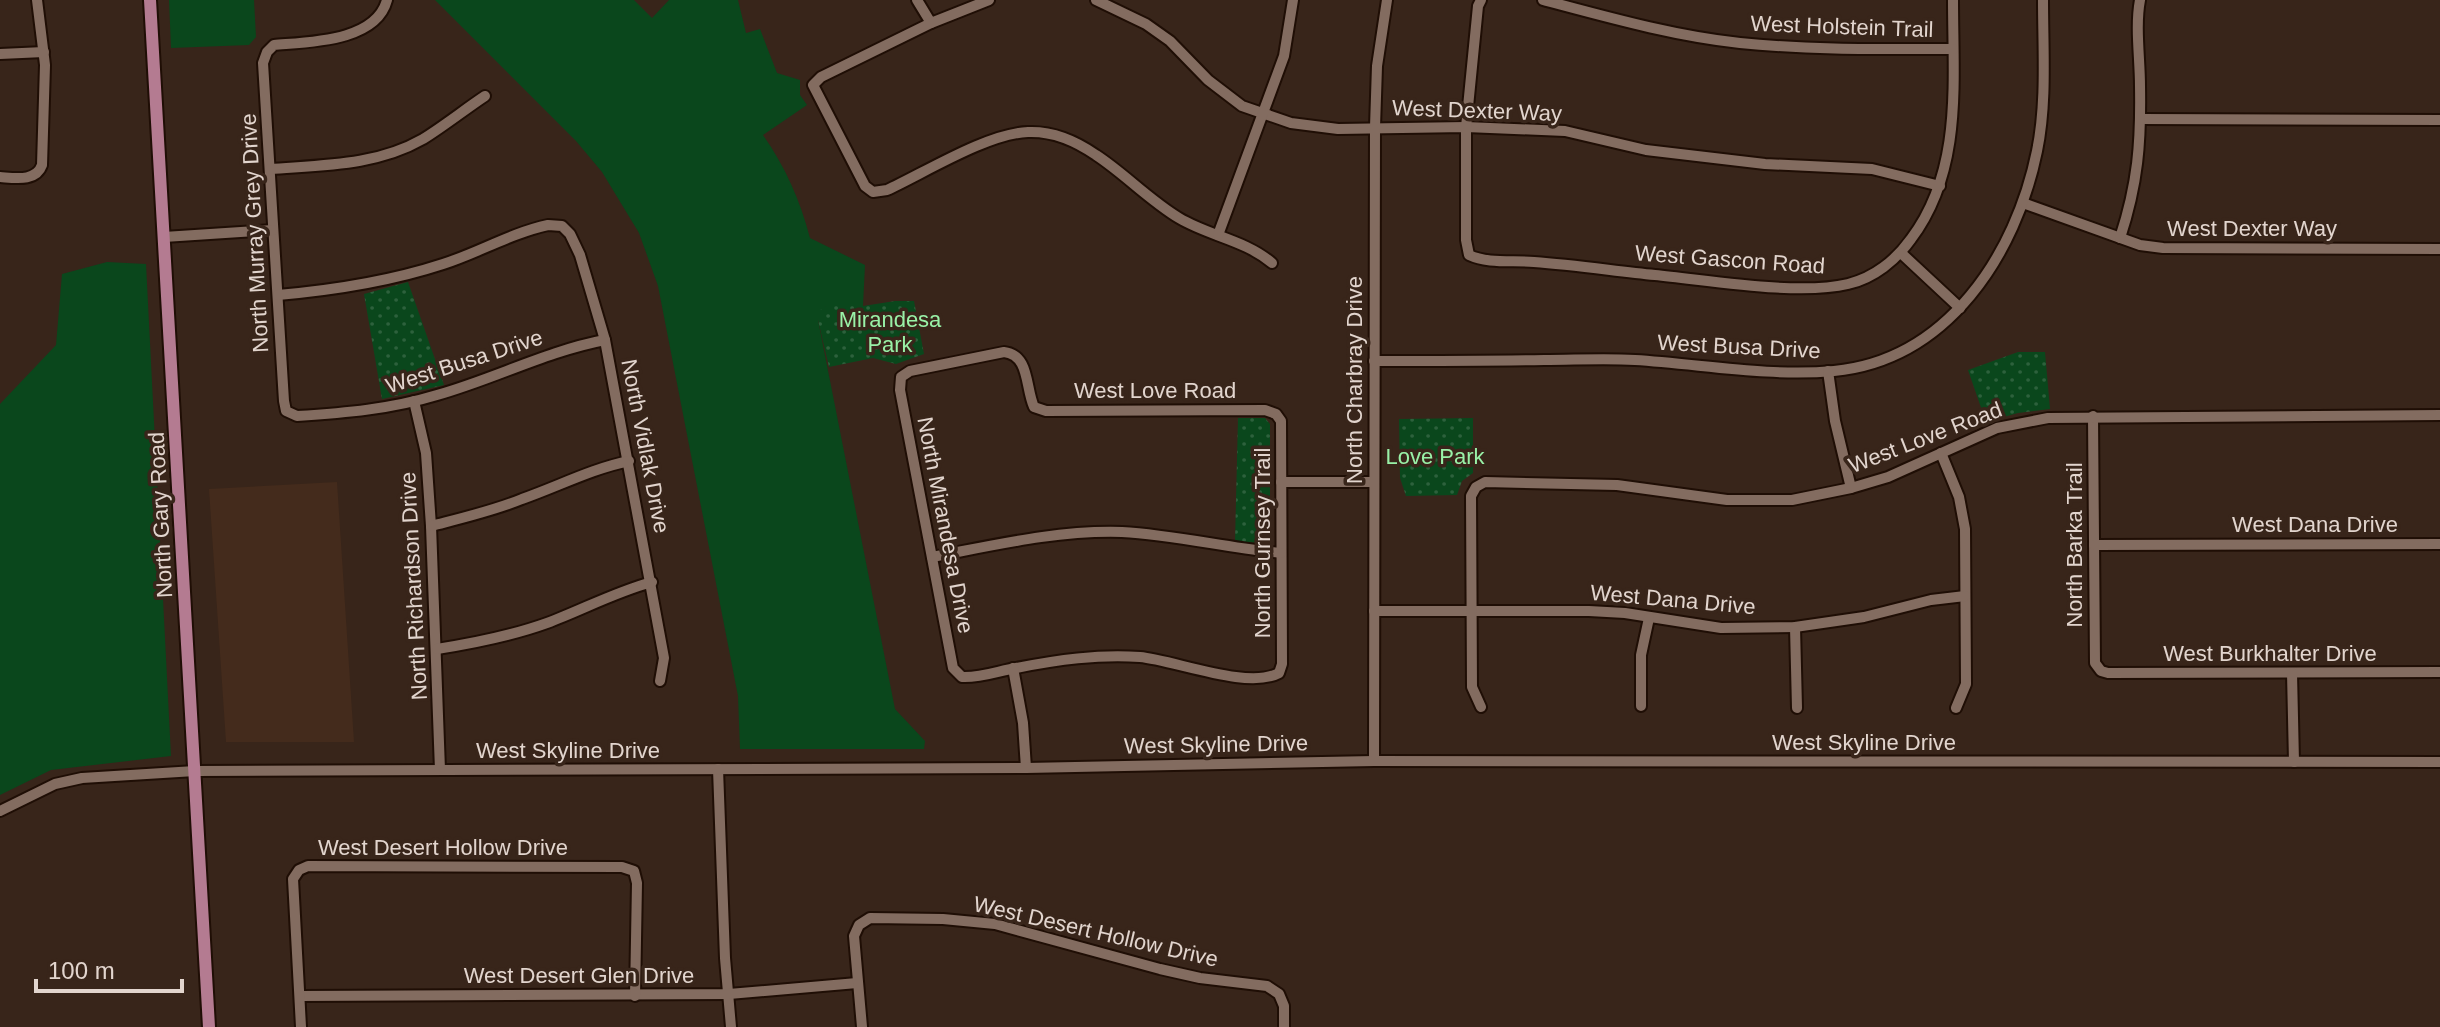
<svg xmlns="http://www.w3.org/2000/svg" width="2440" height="1027" font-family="Arial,sans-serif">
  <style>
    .built { fill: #442b1c }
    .grass { fill: #0a471c }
    .park { fill: url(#park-dots) }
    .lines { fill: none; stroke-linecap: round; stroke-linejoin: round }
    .minor-casing { stroke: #1f0e05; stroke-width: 14 }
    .major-casing { stroke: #1f0e05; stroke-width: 16 }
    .minor { stroke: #836c60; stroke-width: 10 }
    .major { stroke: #b47b91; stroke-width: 12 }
    .labels { text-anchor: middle; stroke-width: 7; stroke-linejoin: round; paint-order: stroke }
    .street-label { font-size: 22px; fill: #e2d5ce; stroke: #38251a }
    .park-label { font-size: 22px; fill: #99f1a7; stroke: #38251a }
  </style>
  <defs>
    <pattern id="park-dots" width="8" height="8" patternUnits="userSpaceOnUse" patternTransform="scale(2)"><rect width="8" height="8" fill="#0a471c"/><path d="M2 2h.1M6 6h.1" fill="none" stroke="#2d613c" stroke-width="1.8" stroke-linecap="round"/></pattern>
  </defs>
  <rect width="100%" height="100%" fill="#38251a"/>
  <!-- built -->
  <polygon class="built" points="337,482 354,742 226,742 209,489"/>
  <!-- grass -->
  <g class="grass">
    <polygon points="169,0 254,0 256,37 249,45 171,48"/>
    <path d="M435,0H634L652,18L669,0H738L746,33L760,29L777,73L800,80V95L807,105L763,135C786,168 800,200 810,238L865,265L863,306H826L818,320L895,709L925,741L924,749H740L738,696L658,286L639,233L602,172L576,141Z"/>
    <polygon points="107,262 146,264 171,756 51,770 0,795 0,404 56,345 62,274"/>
  </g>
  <!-- park -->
  <g class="park">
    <polygon points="408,282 444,385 382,399 364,294"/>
    <polygon points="895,301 914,301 924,354 896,364 873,358 829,367 818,320 819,311 826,306 863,306"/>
    <polygon points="2018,352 2045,352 2050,409 2018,413 1986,422 1968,370"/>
    <polygon points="1238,418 1265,418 1270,424 1270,536 1263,543 1235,542"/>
    <polygon points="1473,418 1473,473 1462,481 1457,495 1406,496 1400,478 1399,419"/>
  </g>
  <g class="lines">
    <defs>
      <g id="minor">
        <path d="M387,0C376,42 308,42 274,45L267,52L263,63L284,401L286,411L297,416C345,413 391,409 437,395C494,379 547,351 605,340"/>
        <polyline points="917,0 931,23"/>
        <path d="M989,0L931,23L821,77L813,85L865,186L873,192L887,190C924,173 988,133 1028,132C1052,131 1076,141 1096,155C1125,174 1149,200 1179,218C1209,236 1245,240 1272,263"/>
        <polyline points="1096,0 1146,24 1170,41 1208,80 1242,106 1291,123 1338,129 1466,127 1565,131 1646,150 1765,164 1872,169 1940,186"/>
        <path d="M1481,0L1478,6L1466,127V240L1469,255C1488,264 1513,260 1534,262C1575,265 1615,271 1655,275C1708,280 1798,296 1848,284C1874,278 1896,260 1911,239C1963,170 1953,82 1953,0"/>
        <path d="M1543,0C1607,17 1674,36 1740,43C1811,50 1882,49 1953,49"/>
        <polyline points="0,54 44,52"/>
        <polyline points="2141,119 2440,120"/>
        <path d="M270,169C322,165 376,166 423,139C444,126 464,110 485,96"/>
        <path d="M0,177C15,178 36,182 42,165L45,65L37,0"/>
        <polyline points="2023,203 2140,245 2163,248 2440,249"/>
        <polyline points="1218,235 1284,56 1293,0"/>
        <polyline points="164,237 273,230"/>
        <path d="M2120,238C2138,183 2141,143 2140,86C2140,59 2135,26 2140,0"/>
        <polyline points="1901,253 1960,308"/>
        <path d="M278,295C335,290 388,282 443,264C478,253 511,233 548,225L562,226L570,234L580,255L605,340L664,658L660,681"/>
        <path d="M1004,352C1030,355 1025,387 1034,407L1046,411L1265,410L1276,414L1281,421L1282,664L1279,673C1248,690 1174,660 1140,657C1098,654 1057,660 1016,668C998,671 981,678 962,677L953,668L900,390L901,377L910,371Z"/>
        <path d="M1374,361C1431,361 1487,361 1544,360C1574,360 1605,358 1635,360C1701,364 1768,377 1834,371C1948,360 2016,254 2037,151C2047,102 2043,50 2043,0"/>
        <polyline points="1828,371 1835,421 1851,488"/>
        <polyline points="414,401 426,453 431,526 440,770"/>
        <polyline points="2093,416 2095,663 2101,671 2108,673 2440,672"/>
        <polyline points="1941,453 1959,497 1965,529 1966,684 1956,708"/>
        <polyline points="1281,482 1374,482"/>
        <path d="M431,526C462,518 493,511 522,499C559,486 591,469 629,461"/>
        <polyline points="2094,545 2440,544"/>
        <path d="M932,557C995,545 1058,530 1122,532C1175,535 1228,548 1281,553"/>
        <polyline points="1374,611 1589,611 1625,613 1721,628 1795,627 1864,617 1931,600 1965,596"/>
        <polyline points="1795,627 1797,708"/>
        <path d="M437,649C475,643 511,636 547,623C582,610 615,592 652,582"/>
        <polyline points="1013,668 1023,723 1026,768"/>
        <polyline points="2292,673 2294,762"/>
        <polyline points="1641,706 1641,655 1649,618"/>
        <polyline points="1481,707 1472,687 1471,496 1476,487 1485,482 1617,485 1727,500 1792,500 1851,488 1888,477 1997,428 2048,418 2440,415"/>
        <polyline points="1374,761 1375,127 1377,66 1387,0"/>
        <polyline points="718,769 725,958 731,1027"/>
        <polyline points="0,811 55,784 82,778 195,771 1026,768 1374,761 2440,762"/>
        <polyline points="300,996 729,994 857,983"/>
        <polyline points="301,1027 293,879 299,870 308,866 622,867 634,871 637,883 635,996"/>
        <polyline points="862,1027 854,936 859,925 870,918 943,919 995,924 1160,969 1200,978 1267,986 1279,994 1284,1006 1284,1027"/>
      </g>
      <polyline id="major" points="150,0 209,1027"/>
    </defs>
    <!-- minor casing -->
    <use href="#minor" class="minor-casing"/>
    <!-- major casing -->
    <use href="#major" class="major-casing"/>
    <!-- minor -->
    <use href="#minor" class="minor"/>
    <!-- major -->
    <use href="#major" class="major"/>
  </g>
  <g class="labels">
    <!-- street labels -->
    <g class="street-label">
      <text transform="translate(1842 26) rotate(2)" y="8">West Holstein Trail</text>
      <text transform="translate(1477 110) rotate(2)" y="8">West Dexter Way</text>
      <text x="2252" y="236">West Dexter Way</text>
      <text transform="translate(254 233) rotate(-93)" y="8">North Murray Grey Drive</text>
      <text transform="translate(1730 259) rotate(4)" y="8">West Gascon Road</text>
      <text transform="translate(1739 346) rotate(3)" y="8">West Busa Drive</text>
      <text transform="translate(464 361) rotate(-18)" y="8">West Busa Drive</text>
      <text transform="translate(1354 380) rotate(-90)" y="8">North Charbray Drive</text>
      <text x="1155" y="398">West Love Road</text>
      <text transform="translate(1925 437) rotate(-21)" y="8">West Love Road</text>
      <text transform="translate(646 446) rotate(79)" y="8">North Vidlak Drive</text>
      <text transform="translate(160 515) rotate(-93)" y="8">North Gary Road</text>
      <text x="2315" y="532">West Dana Drive</text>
      <text transform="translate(946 525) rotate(79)" y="8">North Mirandesa Drive</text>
      <text transform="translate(1262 543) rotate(-90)" y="8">North Gurnsey Trail</text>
      <text transform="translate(2074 545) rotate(-90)" y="8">North Barka Trail</text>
      <text transform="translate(413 586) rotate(-93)" y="8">North Richardson Drive</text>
      <text transform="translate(1673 599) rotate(5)" y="8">West Dana Drive</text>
      <text x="2270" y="661">West Burkhalter Drive</text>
      <text x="1864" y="750">West Skyline Drive</text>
      <text transform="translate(1216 744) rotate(-1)" y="8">West Skyline Drive</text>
      <text x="568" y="758">West Skyline Drive</text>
      <text x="443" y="855">West Desert Hollow Drive</text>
      <text transform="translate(1096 931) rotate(13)" y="8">West Desert Hollow Drive</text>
      <text x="579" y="983">West Desert Glen Drive</text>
    </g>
    <!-- park labels -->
    <g class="park-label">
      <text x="890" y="327">Mirandesa<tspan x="890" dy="25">Park</tspan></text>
      <text x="1435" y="464">Love Park</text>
    </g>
  </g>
  <!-- scale -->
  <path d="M36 979v12h146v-12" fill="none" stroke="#e2d5ce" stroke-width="4"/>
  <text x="48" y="979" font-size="24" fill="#e2d5ce" stroke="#38251a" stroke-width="6" paint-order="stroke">100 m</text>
</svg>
